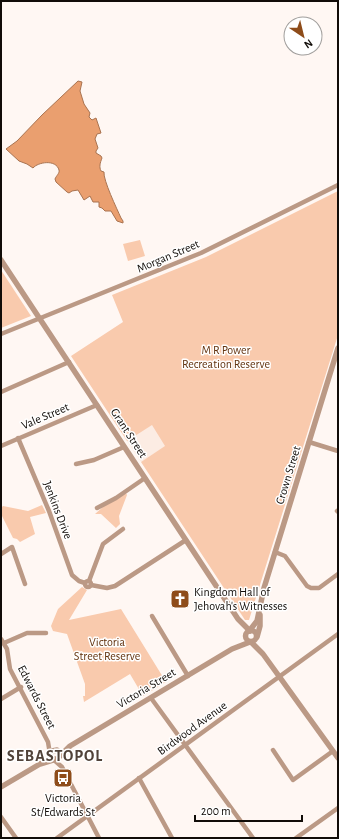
<svg xmlns="http://www.w3.org/2000/svg" width="339" height="839" font-family="'Alegreya Sans',sans-serif">
  <style>
    .built { fill: #fcece3 }
    .green { fill: #f9caad }
    .water { fill: #ea9f6f; stroke: #a97350 }
    .lines { fill: none; stroke-linecap: round; stroke-linejoin: round }
    .minor { stroke: #bb9985; stroke-width: 4.5 }
    .tertiary { stroke: #bb9985; stroke-width: 5.5 }
    .labels { text-anchor: middle; stroke-width: 3; stroke-linejoin: round; paint-order: stroke }
    .street-label { font-size: 12px; fill: #110c08; stroke: #fff }
    .park-label { font-size: 12px; fill: #62320e; stroke: #fff }
    .poi-label { font-size: 12px; fill: #110c08; stroke: #fff; text-anchor: start }
    .district-label { font-size: 16px; font-weight: bold; letter-spacing: 1px; fill: #504239; stroke: #fff }
  </style>
  <rect width="100%" height="100%" fill="#fff7f3"/>
  <!-- built -->
  <polygon class="built" points="152,424 166,446 141,462 127,441"/>
  <!-- green -->
  <g class="green">
    <polygon points="338,191 338,335 249,620 245,620 141,462 165,446 152,425 127,441 71,356 123,322 112,295 206,257"/>
    <polygon points="140,240 145,256 128,261 123,244"/>
    <polygon points="1,270 31,316 1,328"/>
    <polygon points="126,493 127,495 119,516 120,524 116,528 101,514 95,514 104,506"/>
    <polygon points="42,505 46,513 30,517 35,534 20,542 17,539 13,538 1,514 1,508 3,506 28,511"/>
    <polygon points="82,587 87,590 69,620 121,609 166,682 143,696 130,674 84,702 83,696 85,696 85,684 67,634 53,631 51,626 58,609"/>
  </g>
  <!-- water -->
  <path class="water" d="M78,81L82,82L80,91L84,104L90,113L89,117L92,120L96,118L101,133L97,134L95,139L98,148L96,151V153L101,156L102,158C100,163 99,167 101,171L104,172C103,180 117,209 121,218L123,221V223L117,221L111,211H105L102,208L99,207V202H93L90,196L84,200L78,190L72,191L69,193L67,192L56,182L55,179C56,176 60,173 59,170C56,159 38,162 33,168L27,164L19,161L6,149L17,141L42,115Z"/>
  <g class="lines">
    <!-- minor -->
    <g class="minor">
      <polyline points="1,334 201,253 338,185"/>
      <polyline points="1,392 69,362"/>
      <polyline points="18,438 49,511 72,575 79,581 85,583"/>
      <polyline points="309,442 338,451"/>
      <polyline points="1,446 97,405"/>
      <polyline points="76,464 94,460 124,447"/>
      <polyline points="97,508 116,498 145,478"/>
      <polyline points="337,511 338,512"/>
      <polyline points="275,552 285,556 307,586 311,588 319,588 338,574"/>
      <polyline points="1,554 12,547 25,584"/>
      <circle cx="88" cy="584" r="3"/>
      <polyline points="89,581 103,544 123,529"/>
      <polyline points="91,585 107,588 115,586 186,540"/>
      <polyline points="152,616 188,676"/>
      <polyline points="1,639 7,649 10,669 48,742 50,754"/>
      <polyline points="4,643 27,633 46,633"/>
      <polyline points="151,698 253,838"/>
      <polyline points="1,699 21,687"/>
      <polyline points="273,750 293,780 333,751"/>
      <polyline points="54,760 62,767 99,838"/>
      <polyline points="139,778 172,838"/>
      <polyline points="1,817 16,838"/>
      <polyline points="57,838 338,634"/>
      <polyline points="296,838 338,808"/>
    </g>
    <!-- tertiary -->
    <g class="tertiary">
      <polyline points="1,260 238,619 250,631"/>
      <polyline points="250,630 257,621 264,588 338,348"/>
      <circle cx="251" cy="636" r="5.5"/>
      <polyline points="257,637 260,626 260,615"/>
      <polyline points="251,642 263,654 338,758"/>
      <polyline points="60,756 60,753 57,750 52,751 50,754 52,759 57,759 70,746 232,649 250,642"/>
      <polyline points="1,787 40,764 53,760"/>
    </g>
  </g>
  <!-- icons -->
  <defs>
    <symbol id="church-square" viewBox="-11 -11 22 22"><rect x="-9" y="-9" width="18" height="18" rx="4" fill="#8e4c1a" stroke="#fff"/><path d="M-1.2-6h2.4v3.5h3.3v2.4h-3.3V6h-2.4V-.1h-3.3v-2.4h3.3Z" fill="#fff"/></symbol>
    <symbol id="bus-square" viewBox="-11 -11 22 22"><rect x="-9" y="-9" width="18" height="18" rx="4" fill="#8e4c1a" stroke="#fff"/><path d="M-5-6H5V4H4V6H2V4H-2V6H-4V4H-5ZM-3.5-4V0h7V-4ZM-3.5 1.2v1.5H-2V1.2ZM2 1.2v1.5H3.5V1.2Z" fill="#fff"/></symbol>
  </defs>
  <g fill-rule="evenodd">
    <use href="#church-square" x="169" y="588" width="22" height="22"/>
    <use href="#bus-square" x="52" y="767" width="22" height="22"/>
  </g>
  <g class="labels">
    <!-- street labels -->
    <g class="street-label">
      <text transform="translate(168 256) rotate(-23)" y="4">Morgan Street</text>
      <text transform="translate(45 416) rotate(-23)" y="4">Vale Street</text>
      <text transform="translate(129 433) rotate(57)" y="4">Grant Street</text>
      <text transform="translate(288 475) rotate(-73)" y="4">Crown Street</text>
      <text transform="translate(58 510) rotate(69)" y="4">Jenkins Drive</text>
      <text transform="translate(146 688) rotate(-31)" y="4">Victoria Street</text>
      <text transform="translate(37 697) rotate(63)" y="4">Edwards Street</text>
      <text transform="translate(192 728) rotate(-36)" y="4">Birdwood Avenue</text>
    </g>
    <!-- park labels -->
    <g class="park-label">
      <text x="226" y="354">M R Power<tspan x="226" dy="14">Recreation Reserve</tspan></text>
      <text x="107" y="646">Victoria<tspan x="107" dy="14">Street Reserve</tspan></text>
    </g>
    <!-- poi labels -->
    <g class="poi-label">
      <text x="194" y="596">Kingdom Hall of<tspan x="194" dy="14">Jehovah's Witnesses</tspan></text>
      <text x="63" y="802" text-anchor="middle">Victoria<tspan x="63" dy="14">St/Edwards St</tspan></text>
    </g>
    <!-- district labels -->
    <g class="district-label">
      <text x="55" y="761">SEBASTOPOL</text>
    </g>
  </g>
  <!-- border -->
  <rect width="339" height="839" fill="none" stroke="#110c08" stroke-width="4"/>
  <!-- north arrow -->
  <g transform="translate(303 36) rotate(145)"><circle r="19" fill="#ffffff" stroke="#a09e9c"/>
  <path d="M0-3L7 15L0 10L-7 15Z" fill="#8e4c1a"/>
  <text y="-6" font-size="11" font-weight="bold" text-anchor="middle" fill="#110c08">N</text>
  </g>
  <!-- scale -->
  <path d="M195 815v6h107v-6" fill="none" stroke="#110c08" stroke-width="2"/>
  <text x="201" y="815" font-size="12" fill="#110c08" stroke="#ffffff" stroke-width="3" paint-order="stroke">200 m</text>
</svg>
